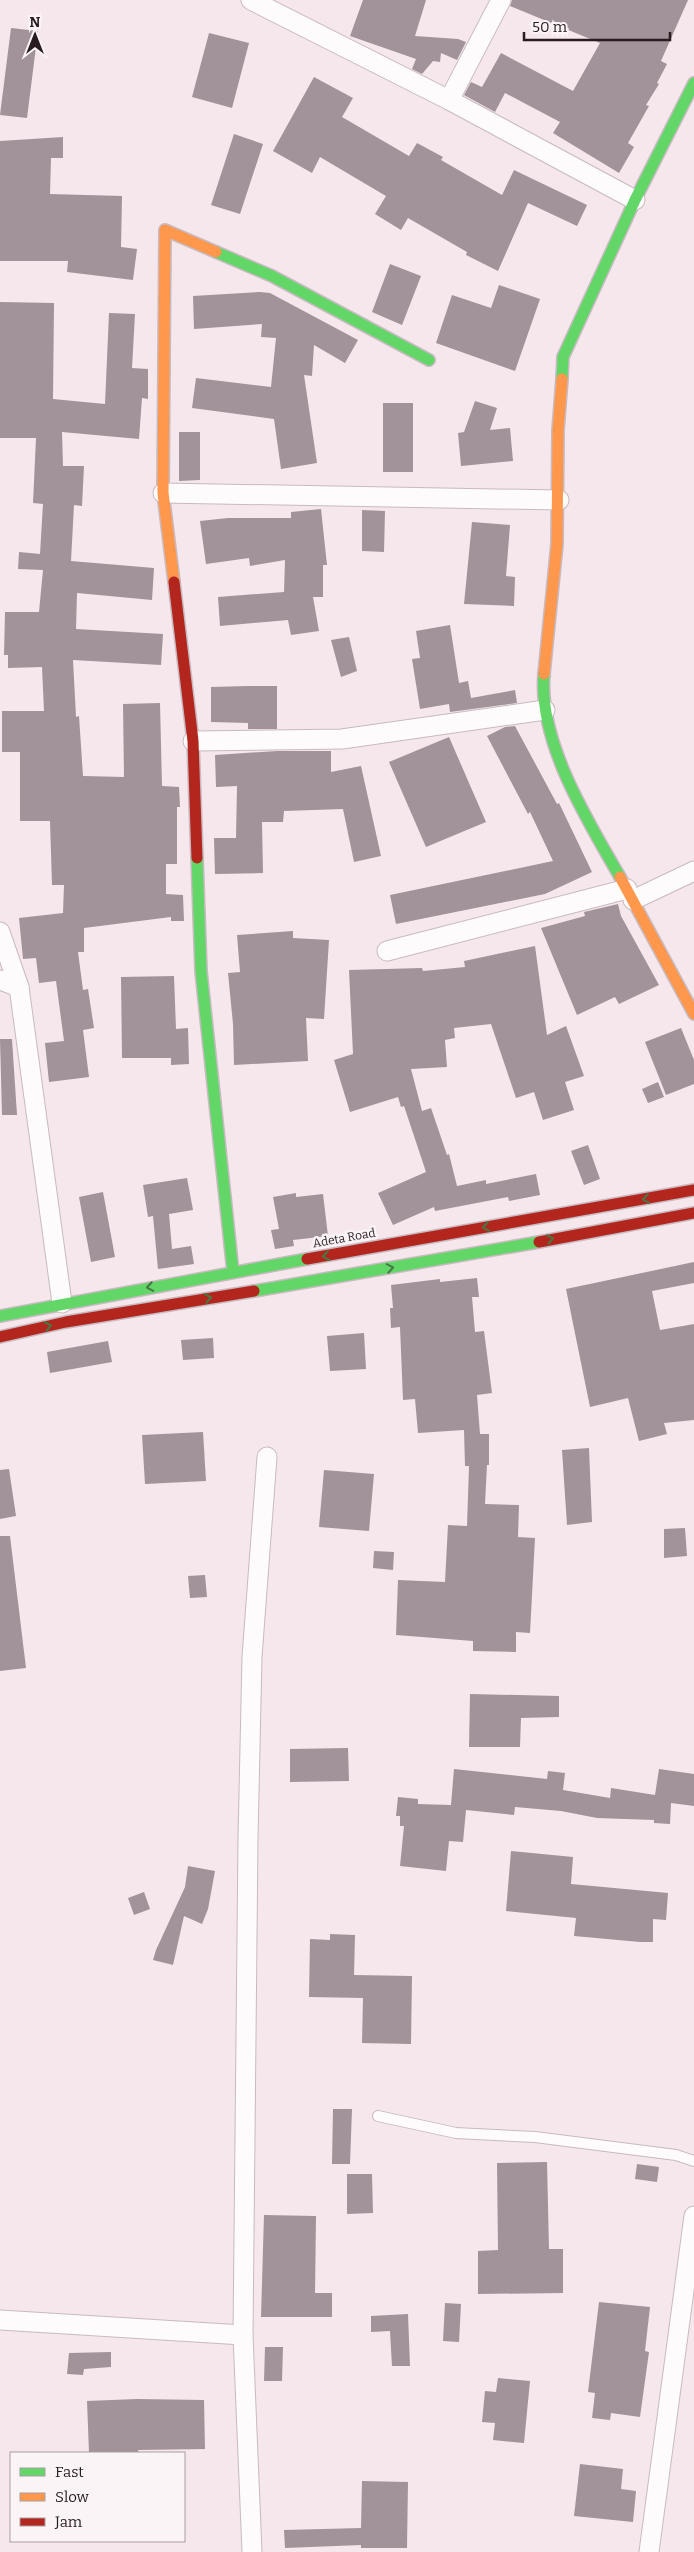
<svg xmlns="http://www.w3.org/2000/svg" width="694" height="2552" font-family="Bitter,serif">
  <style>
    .building { fill: #a29299 }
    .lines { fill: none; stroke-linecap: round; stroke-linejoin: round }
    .lane-casing { stroke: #c7bac0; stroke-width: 12 }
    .street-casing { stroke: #c7bac0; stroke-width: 21 }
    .fast-casing { stroke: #c7bac0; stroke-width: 14 }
    .slow-casing { stroke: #c7bac0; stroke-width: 14 }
    .jam-casing { stroke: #c7bac0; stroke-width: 14 }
    .lane { stroke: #fefbfc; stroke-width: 10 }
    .street { stroke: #fefbfc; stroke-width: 19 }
    .fast { stroke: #63d668; stroke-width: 11 }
    .slow { stroke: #ff974d; stroke-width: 11 }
    .jam { stroke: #b3261e; stroke-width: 11 }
    .oneway { stroke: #467944 }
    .labels { text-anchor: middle; stroke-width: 5; stroke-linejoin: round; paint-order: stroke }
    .street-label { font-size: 12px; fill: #281c21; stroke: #fbf4f7 }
  </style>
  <rect width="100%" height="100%" fill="#f6e7ed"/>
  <!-- building -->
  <g class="building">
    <polygon points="363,0 426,0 415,36 458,39 466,42 457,60 441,53 440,62 433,61 422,74 412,69 416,59 350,36"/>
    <polygon points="512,0 688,0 661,61 667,64 657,83 659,84 646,105 649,106 628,143 634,147 619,173 553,133 560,122 505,93 495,112 464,95 471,82 482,87 501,53 573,91 600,43 510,6"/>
    <polygon points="11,28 38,31 27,118 0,115"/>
    <polygon points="209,33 249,43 232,108 192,97"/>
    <polygon points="314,77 353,98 342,117 409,156 417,143 443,157 441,160 502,195 514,170 587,205 577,226 528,203 498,271 466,255 467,252 408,218 401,230 375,214 386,196 320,157 312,173 273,151"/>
    <polygon points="234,134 263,144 240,214 211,205"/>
    <polygon points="63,137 63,158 51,158 50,194 122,196 121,247 137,249 133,280 67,272 68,261 0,261 0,141"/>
    <polygon points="390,264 421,276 402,325 372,312"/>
    <polygon points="499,285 540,299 515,371 436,343 452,295 491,308"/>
    <polygon points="260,292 270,293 358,340 345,363 314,345 312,376 304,375 317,463 281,469 274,419 192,408 196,378 271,387 276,338 261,337 262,324 194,329 193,296"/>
    <polygon points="0,302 54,303 53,399 105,404 109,313 135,314 132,368 148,369 148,399 142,398 139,439 62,432 63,466 84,466 82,506 74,505 71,561 154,568 152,600 77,593 76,629 163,634 161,665 73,660 76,717 79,716 83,776 124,777 123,704 160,703 162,786 179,787 180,807 177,807 177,864 166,864 166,894 183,895 184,921 171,921 171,917 84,928 84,952 78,952 83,990 88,989 94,1028 83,1030 89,1077 49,1082 45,1043 64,1041 56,981 39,983 36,958 23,959 19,918 63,913 64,885 52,885 50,821 20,821 20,752 2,752 2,711 44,711 42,667 8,668 8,655 4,655 5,612 39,612 43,570 18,569 19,552 40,554 43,504 33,503 36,438 0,438"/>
    <polygon points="475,401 497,408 490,430 510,428 513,461 461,466 458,433 464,432"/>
    <rect x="383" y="403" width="30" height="69"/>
    <polygon points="179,432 200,432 200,480 179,481"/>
    <polygon points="321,509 327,565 323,565 323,597 313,597 319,631 291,635 288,620 220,626 218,597 284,592 285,560 250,566 249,558 206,564 200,521 228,518 291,518 291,512"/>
    <polygon points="362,510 385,511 384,552 362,551"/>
    <polygon points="472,522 510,525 506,576 515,577 514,606 464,604"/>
    <polygon points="450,625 459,683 468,681 471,698 515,690 517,703 450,712 449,704 420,709 412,659 420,658 416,631"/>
    <polygon points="349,637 357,671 341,677 331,640"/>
    <polygon points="248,686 277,686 277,729 248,729 248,723 211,722 211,687"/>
    <polygon points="515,726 557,804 559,803 592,872 545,894 396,924 390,895 553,861 530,812 528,814 487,736 505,727"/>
    <polygon points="449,737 486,822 426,847 389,762"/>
    <polygon points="277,751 331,751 331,772 361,766 381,856 354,862 343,809 284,811 283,822 262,822 263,873 215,874 214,838 236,838 237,786 216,787 215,755"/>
    <polygon points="618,904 621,916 659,985 619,1004 615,997 577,1015 541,928 585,916 584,912"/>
    <polygon points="293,931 293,938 329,940 324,1019 306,1018 308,1061 234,1065 233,1024 228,973 240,972 237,935"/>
    <polygon points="535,946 547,1035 566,1026 584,1076 565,1082 574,1110 543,1120 534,1092 516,1098 491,1024 454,1028 455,1038 445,1040 447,1067 411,1069 422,1111 431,1108 447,1155 449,1154 457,1186 486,1180 486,1184 536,1174 540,1195 509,1201 508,1197 435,1211 434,1207 393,1225 378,1193 426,1172 404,1106 401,1107 398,1097 350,1112 334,1060 353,1054 349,970 422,968 423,971 465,967 464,961"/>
    <polygon points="174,976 176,1029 188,1028 189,1064 171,1065 171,1058 122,1058 121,977"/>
    <polygon points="681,1028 694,1060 694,1084 666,1095 645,1042"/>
    <polygon points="0,1039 12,1039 17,1115 2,1115"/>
    <polygon points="658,1082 664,1097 648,1103 642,1089"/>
    <polygon points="588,1145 600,1179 584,1185 571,1151"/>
    <polygon points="187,1178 193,1210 169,1214 172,1249 191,1246 194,1264 158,1269 153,1216 148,1217 143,1185"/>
    <polygon points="103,1192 115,1257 91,1262 79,1197"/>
    <polygon points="296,1193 296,1197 323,1194 328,1236 293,1240 294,1246 275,1249 271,1230 279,1229 273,1197"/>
    <polygon points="694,1262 694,1283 652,1291 660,1330 694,1324 694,1420 664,1423 667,1434 639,1441 628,1398 590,1407 566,1289"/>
    <polygon points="477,1278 479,1297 472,1297 475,1332 484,1331 492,1393 477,1395 480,1434 489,1434 489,1465 487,1465 485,1504 519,1505 518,1537 535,1538 530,1633 516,1632 516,1652 473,1651 473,1641 396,1635 398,1580 445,1582 448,1525 467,1526 469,1466 465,1466 464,1430 418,1433 415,1399 403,1400 400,1327 391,1328 390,1308 393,1308 391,1285 440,1279 440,1282"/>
    <polygon points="364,1333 366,1369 330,1371 327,1336"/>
    <polygon points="213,1338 214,1358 183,1360 181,1340"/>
    <polygon points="108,1341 112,1362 50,1373 47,1352"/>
    <polygon points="203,1432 206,1481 145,1484 142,1435"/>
    <polygon points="589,1448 592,1522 567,1525 562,1450"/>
    <polygon points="9,1469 16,1516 0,1519 0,1470"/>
    <polygon points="324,1470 374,1474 369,1531 319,1527"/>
    <polygon points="685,1528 687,1556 664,1558 664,1529"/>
    <polygon points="0,1536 10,1536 26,1668 0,1671"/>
    <polygon points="374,1551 394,1552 393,1570 373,1568"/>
    <polygon points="205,1575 207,1597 190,1598 188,1576"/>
    <polygon points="470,1694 559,1696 559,1717 521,1718 520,1747 469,1747"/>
    <polygon points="348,1748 349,1781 290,1782 290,1749"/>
    <polygon points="454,1769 547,1779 548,1771 565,1773 563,1790 610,1798 611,1788 655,1795 659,1769 694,1774 694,1806 671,1803 670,1824 654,1823 654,1820 597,1818 561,1811 515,1807 514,1815 466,1810 463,1842 449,1841 446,1871 400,1866 404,1826 400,1826 400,1816 396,1816 398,1797 418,1799 418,1804 451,1805"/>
    <polygon points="511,1851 573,1857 571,1884 668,1893 666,1920 653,1919 653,1942 640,1942 574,1936 576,1918 506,1911"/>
    <polygon points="188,1866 215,1871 208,1909 202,1924 184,1916 173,1965 153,1960 156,1950 185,1887"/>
    <polygon points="144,1892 150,1909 134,1915 128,1898"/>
    <polygon points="330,1934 355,1935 354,1975 412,1976 411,2044 362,2043 363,1998 309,1997 310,1939 330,1940"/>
    <polygon points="333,2109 352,2109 350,2164 332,2164"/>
    <polygon points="547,2162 549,2249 563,2249 563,2293 478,2294 478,2251 498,2250 497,2163"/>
    <polygon points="637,2164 659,2167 657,2182 635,2179"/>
    <polygon points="347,2174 372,2174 373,2213 347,2214"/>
    <polygon points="264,2215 316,2216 315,2293 332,2293 332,2317 261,2317"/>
    <polygon points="599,2302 650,2307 645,2351 649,2352 640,2417 611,2413 610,2420 592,2418 595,2393 588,2392"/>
    <polygon points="445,2303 461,2304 459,2342 443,2341"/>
    <polygon points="408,2314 410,2366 392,2366 390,2331 371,2332 371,2316"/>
    <polygon points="265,2347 283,2347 282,2381 264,2381"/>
    <polygon points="111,2352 111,2367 84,2369 83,2375 67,2374 69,2353"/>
    <polygon points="498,2378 530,2381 524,2443 493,2440 495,2423 482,2422 485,2391 496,2392"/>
    <polygon points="137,2399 204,2400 205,2449 138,2450 139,2453 89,2453 87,2401"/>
    <polygon points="580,2464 623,2469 621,2489 636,2491 633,2522 574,2516"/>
    <polygon points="362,2481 408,2482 407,2548 361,2548 361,2545 285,2548 284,2530 361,2528"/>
  </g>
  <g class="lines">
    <defs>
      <polyline id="lane" points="378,2116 456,2133 535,2137 676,2155 694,2161"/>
      <g id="street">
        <polyline points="251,0 449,100 635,200"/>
        <polyline points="449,100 501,0"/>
        <polyline points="163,493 559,500"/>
        <polyline points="193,741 342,739 545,710"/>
        <polyline points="633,900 694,871"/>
        <polyline points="0,932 19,987 62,1303"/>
        <polyline points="387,951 627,889"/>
        <polyline points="0,980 19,987"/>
        <polyline points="0,2320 243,2335"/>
        <polyline points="252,2552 243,2335 248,1838 252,1657 267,1457"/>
        <polyline points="649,2552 694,2216"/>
      </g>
      <g id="fast">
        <polyline points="216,252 272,276 429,360"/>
        <polyline points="562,379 563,357 635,200 694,83"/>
        <path d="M544,674C538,742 588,821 620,877"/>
        <polyline points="197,858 201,971 233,1272"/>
        <polyline points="254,1291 539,1242"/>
        <polyline points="0,1316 307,1259"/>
      </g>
      <g id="slow">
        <polyline points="174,582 163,493 165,230 216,252"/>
        <polyline points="544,674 557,544 558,430 562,379"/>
        <polyline points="620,877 694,1014"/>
      </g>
      <g id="jam">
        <polyline points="174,582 193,741 197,858"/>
        <polyline points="539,1242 694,1213"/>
        <polyline points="307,1259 694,1190"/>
        <polyline points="0,1337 66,1322 254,1291"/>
      </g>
    </defs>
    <!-- lane casing -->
    <use href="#lane" class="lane-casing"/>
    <!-- street casing -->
    <use href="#street" class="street-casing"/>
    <!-- fast casing -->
    <use href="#fast" class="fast-casing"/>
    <!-- slow casing -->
    <use href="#slow" class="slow-casing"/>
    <!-- jam casing -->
    <use href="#jam" class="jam-casing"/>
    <!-- lane -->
    <use href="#lane" class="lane"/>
    <!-- street -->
    <use href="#street" class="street"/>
    <!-- fast -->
    <use href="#fast" class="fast"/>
    <!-- slow -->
    <use href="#slow" class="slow"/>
    <!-- jam -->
    <use href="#jam" class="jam"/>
  </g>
  <!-- one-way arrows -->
  <defs><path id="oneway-chevron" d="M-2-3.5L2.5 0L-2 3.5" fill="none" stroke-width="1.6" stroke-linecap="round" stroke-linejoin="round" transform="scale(1.25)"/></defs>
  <g class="oneway">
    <use href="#oneway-chevron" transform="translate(646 1199) rotate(170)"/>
    <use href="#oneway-chevron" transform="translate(486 1227) rotate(170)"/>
    <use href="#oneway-chevron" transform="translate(550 1239) rotate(-11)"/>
    <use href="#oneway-chevron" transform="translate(326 1256) rotate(170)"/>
    <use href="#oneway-chevron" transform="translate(390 1268) rotate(-10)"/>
    <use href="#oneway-chevron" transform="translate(150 1287) rotate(170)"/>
    <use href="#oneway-chevron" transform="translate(208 1298) rotate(-10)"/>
    <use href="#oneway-chevron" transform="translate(48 1326) rotate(-12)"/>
  </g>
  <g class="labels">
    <!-- street labels -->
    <g class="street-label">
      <text transform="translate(344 1238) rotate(-10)" y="4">Adeta Road</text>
    </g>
  </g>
  <!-- legend -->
  <rect x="10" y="2452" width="175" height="90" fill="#fbf4f7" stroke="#a79ea1"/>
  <rect x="20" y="2468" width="25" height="8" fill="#63d668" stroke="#a79ea1"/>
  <text x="55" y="2477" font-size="15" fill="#281c21">Fast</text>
  <rect x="20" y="2493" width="25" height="8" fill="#ff974d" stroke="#a79ea1"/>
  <text x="55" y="2502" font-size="15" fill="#281c21">Slow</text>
  <rect x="20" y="2518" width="25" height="8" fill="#b3261e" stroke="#a79ea1"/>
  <text x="55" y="2527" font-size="15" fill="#281c21">Jam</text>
  <!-- north arrow -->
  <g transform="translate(35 35)" stroke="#fbf4f7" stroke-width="4" paint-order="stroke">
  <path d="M0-4L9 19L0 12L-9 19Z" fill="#281c21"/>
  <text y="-8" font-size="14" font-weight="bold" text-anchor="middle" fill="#281c21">N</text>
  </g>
  <!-- scale -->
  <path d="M524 32v8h146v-8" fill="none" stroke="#281c21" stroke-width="2.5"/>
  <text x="532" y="32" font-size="15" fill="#281c21" stroke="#fbf4f7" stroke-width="4" paint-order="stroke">50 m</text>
</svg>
